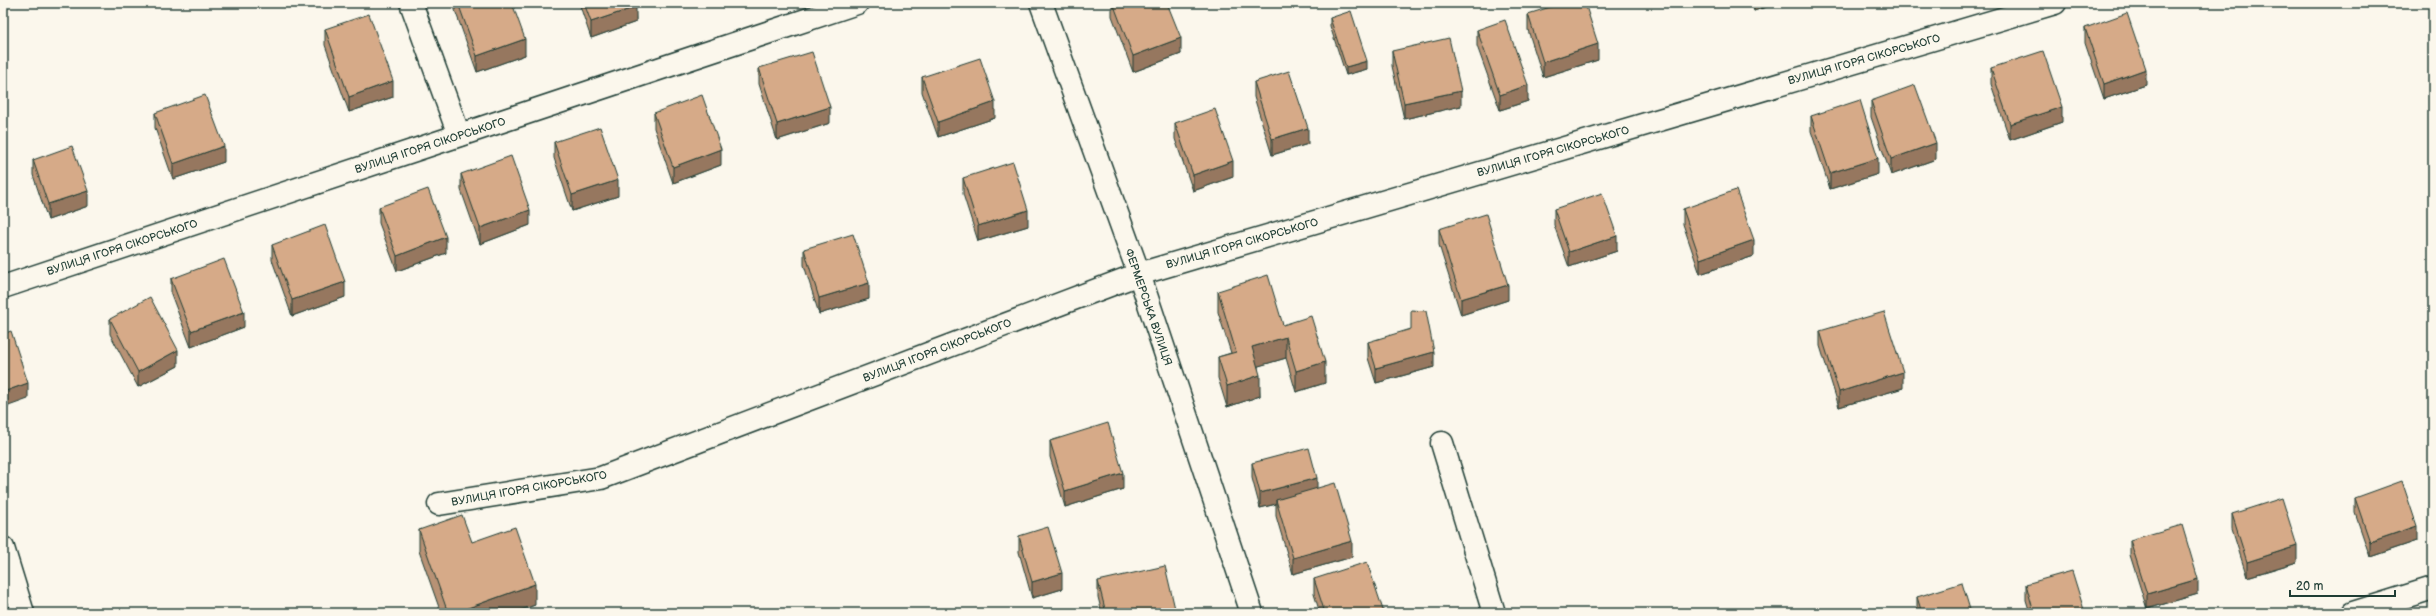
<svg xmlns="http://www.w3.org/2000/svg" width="2436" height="616" font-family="'Balsamiq Sans',sans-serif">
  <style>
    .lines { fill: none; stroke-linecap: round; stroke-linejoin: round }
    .minor-casing { stroke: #1f3d34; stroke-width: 25 }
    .minor { stroke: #fbf7ec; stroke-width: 22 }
    .wall { fill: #b89275; stroke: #1f3d34 }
    .shaded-wall { fill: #96775f; stroke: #1f3d34 }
    .building { fill: #d6aa88; stroke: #1f3d34 }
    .labels { text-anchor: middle; stroke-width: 3; stroke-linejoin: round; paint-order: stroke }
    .street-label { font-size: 11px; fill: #1f3d34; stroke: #fbf7ec }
  </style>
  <rect width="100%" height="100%" fill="#fbf7ec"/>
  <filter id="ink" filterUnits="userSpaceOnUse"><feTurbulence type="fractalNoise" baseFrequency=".025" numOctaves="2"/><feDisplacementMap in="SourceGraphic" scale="8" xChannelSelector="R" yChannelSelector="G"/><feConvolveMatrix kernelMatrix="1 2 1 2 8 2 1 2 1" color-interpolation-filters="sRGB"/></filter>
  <g filter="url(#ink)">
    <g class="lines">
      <defs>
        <g id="minor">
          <polyline points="411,3 459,135"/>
          <polyline points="1041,3 1139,274 1252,613"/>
          <polyline points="3,287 857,3"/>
          <polyline points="1442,443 1494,613"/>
          <polyline points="439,504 601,478 1139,274 2055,3"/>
          <polyline points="3,548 23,613"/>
          <polyline points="2353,613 2433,588"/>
        </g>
      </defs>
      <!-- minor casing -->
      <use href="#minor" class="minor-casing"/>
      <!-- minor -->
      <use href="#minor" class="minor"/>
    </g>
    <!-- wall -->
    <g class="wall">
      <polygon points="455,3 512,3 525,55 477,72 455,10"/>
      <polygon points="579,3 635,3 636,22 591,38"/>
      <polygon points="1112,3 1167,3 1181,54 1133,72 1112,16"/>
      <polygon points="1751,3 1777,3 1754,11"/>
      <polygon points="1528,14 1598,60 1543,77 1528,30"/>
      <polygon points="1330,18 1367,69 1346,75 1330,26"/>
      <polygon points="2085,28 2146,85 2104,99 2085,43"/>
      <polygon points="325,29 393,97 349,112 325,45"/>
      <polygon points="1477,30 1528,101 1500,110 1477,46"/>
      <polygon points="1392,51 1461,106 1404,119 1392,66"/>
      <polygon points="759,68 830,123 777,140 759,84"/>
      <polygon points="1991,68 2062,122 2010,140 1991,84"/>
      <polygon points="922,77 995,118 938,137 922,92"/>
      <polygon points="1254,82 1308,144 1272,155 1254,97"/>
      <polygon points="1871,101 1936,159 1891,175 1871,117"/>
      <polygon points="155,113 224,162 173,179 155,128"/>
      <polygon points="654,113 721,165 673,183 654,128"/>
      <polygon points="1811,116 1878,174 1830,189 1811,131"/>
      <polygon points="1175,123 1233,177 1193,191 1175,139"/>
      <polygon points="554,142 618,196 572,211 554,158"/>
      <polygon points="33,160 88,206 48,220 33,175"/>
      <polygon points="461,174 530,225 480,244 461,190"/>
      <polygon points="963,178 1028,226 978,241 963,194"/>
      <polygon points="379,207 446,253 397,271 379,223"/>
      <polygon points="1554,209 1617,251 1569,267 1554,225"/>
      <polygon points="1683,209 1754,256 1700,274 1683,224"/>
      <polygon points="1439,229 1508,300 1461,315 1439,245"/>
      <polygon points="272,245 345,297 292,316 272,260"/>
      <polygon points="804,249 869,299 819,314 804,265"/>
      <polygon points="171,279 244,327 191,347 171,294"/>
      <polygon points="1218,291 1283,325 1325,383 1296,392 1286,358 1258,366 1260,396 1227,407 1218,378 1218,357 1231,353 1218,312"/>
      <polygon points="110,319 178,366 138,387 110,334"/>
      <polygon points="1820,331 1903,388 1839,407 1820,346"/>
      <polygon points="1368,342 1434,367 1376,383 1368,358"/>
      <polygon points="1050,441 1123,489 1065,507 1050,457"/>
      <polygon points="1252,463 1317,489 1352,557 1293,574 1276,516 1276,504 1260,508 1252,478"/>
      <polygon points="2355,498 2417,541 2370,557 2355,513"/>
      <polygon points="2232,514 2297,562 2247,577 2232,529"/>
      <polygon points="419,530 472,542 535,605 513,613 441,613 419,551"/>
      <polygon points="1019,536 1062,589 1032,598 1019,552"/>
      <polygon points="2130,540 2198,594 2147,609 2130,555"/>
      <polygon points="1314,579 1384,613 1320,613 1314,594"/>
      <polygon points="1098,581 1176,613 1102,613 1098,597"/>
      <polygon points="2026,584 2085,613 2030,613 2026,600"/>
      <polygon points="1917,597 1971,613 1917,613"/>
    </g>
    <!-- shaded-wall -->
    <g class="shaded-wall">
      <polygon points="1754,3 1777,3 1754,11"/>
      <polygon points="636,7 636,22 591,38 591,22"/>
      <polygon points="1181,38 1181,54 1133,72 1133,56"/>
      <polygon points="525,39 525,55 477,72 477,56"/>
      <polygon points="1598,44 1598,60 1543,77 1543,62"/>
      <polygon points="1367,61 1367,69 1346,75 1346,67"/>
      <polygon points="2146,69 2146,85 2104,99 2104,84"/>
      <polygon points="393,81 393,97 349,112 349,97"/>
      <polygon points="1528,85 1528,101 1500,110 1500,95"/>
      <polygon points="1461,91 1461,106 1404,119 1404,103"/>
      <polygon points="995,102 995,118 938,137 938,122"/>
      <polygon points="830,107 830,123 777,140 777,124"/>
      <polygon points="2062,107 2062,122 2010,140 2010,124"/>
      <polygon points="1308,128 1308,144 1272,155 1272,139"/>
      <polygon points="1936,143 1936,159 1891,175 1891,159"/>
      <polygon points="224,146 224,162 173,179 173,164"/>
      <polygon points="721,149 721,165 673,183 673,167"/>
      <polygon points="1878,158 1878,174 1830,189 1830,173"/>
      <polygon points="1233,161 1233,177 1193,191 1193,175"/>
      <polygon points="618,180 618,196 572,211 572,195"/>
      <polygon points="88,191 88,206 48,220 48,204"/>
      <polygon points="530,210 530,225 480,244 480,228"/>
      <polygon points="1028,210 1028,226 978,241 978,226"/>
      <polygon points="1617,236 1617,251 1569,267 1569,252"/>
      <polygon points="446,237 446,253 397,271 397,256"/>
      <polygon points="1754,240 1754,256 1700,274 1700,259"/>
      <polygon points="345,282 345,297 292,316 292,300"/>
      <polygon points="869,283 869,299 819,314 819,298"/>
      <polygon points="1508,285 1508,300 1461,315 1461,299"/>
      <polygon points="244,312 244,327 191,347 191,331"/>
      <polygon points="1286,337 1286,358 1252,368 1252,347"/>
      <polygon points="178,350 178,366 138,387 138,372"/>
      <polygon points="1434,352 1434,367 1376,383 1376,368"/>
      <polygon points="1325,362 1325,383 1296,392 1296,371"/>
      <polygon points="1903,372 1903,388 1839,407 1839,392"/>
      <polygon points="1260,375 1260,396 1227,407 1227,386"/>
      <polygon points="28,383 28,399 3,408 3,392"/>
      <polygon points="1123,473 1123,489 1065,507 1065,491"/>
      <polygon points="1317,478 1317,494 1276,500 1276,504 1260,508 1260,493"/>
      <polygon points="2417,526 2417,541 2370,557 2370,542"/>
      <polygon points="1352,541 1352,557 1293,574 1293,558"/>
      <polygon points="2297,546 2297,562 2247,577 2247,562"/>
      <polygon points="1062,573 1062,589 1032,598 1032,582"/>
      <polygon points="2198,579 2198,594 2147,609 2147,594"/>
      <polygon points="535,584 535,605 513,613 454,613"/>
    </g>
    <!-- building -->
    <g class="building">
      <polygon points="458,3 512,3 525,39 477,56"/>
      <polygon points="584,3 635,3 636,7 591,22"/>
      <polygon points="1113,3 1167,3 1181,38 1133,56"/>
      <polygon points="1563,3 1585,3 1598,44 1543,62 1528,14"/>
      <polygon points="1351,11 1367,61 1346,67 1330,18"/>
      <polygon points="2127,13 2146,69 2104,84 2085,28"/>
      <polygon points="369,14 393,81 349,97 325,29"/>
      <polygon points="1505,20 1528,85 1500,95 1477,30"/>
      <polygon points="1449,38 1461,91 1404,103 1392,51"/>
      <polygon points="2043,51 2062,107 2010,124 1991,68"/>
      <polygon points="812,52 830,107 777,124 759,68"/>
      <polygon points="980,58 995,102 938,122 922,77"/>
      <polygon points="1289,71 1308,128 1272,139 1254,82"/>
      <polygon points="1915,85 1936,143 1891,159 1871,101"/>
      <polygon points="205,95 224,146 173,164 155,113"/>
      <polygon points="702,95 721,149 673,167 654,113"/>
      <polygon points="1860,100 1878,158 1830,173 1811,116"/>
      <polygon points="1215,109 1233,161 1193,175 1175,123"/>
      <polygon points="600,127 618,180 572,195 554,142"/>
      <polygon points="72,146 88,191 48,204 33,160"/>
      <polygon points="511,156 530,210 480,228 461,174"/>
      <polygon points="1013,162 1028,210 978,226 963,178"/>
      <polygon points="428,189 446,237 397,256 379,207"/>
      <polygon points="1736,190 1754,240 1700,259 1683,209"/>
      <polygon points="1602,193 1617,236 1569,252 1554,209"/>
      <polygon points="1486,214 1508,285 1461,299 1439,229"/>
      <polygon points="325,225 345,282 292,300 272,245"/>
      <polygon points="853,234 869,283 819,298 804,249"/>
      <polygon points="224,259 244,312 191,331 171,279"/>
      <polygon points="1268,275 1283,325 1311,316 1325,362 1296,371 1286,337 1252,347 1260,375 1227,386 1218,357 1236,352 1218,291"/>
      <polygon points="150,297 178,350 138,372 110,319"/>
      <polygon points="1411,310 1426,311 1434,352 1376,368 1368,342 1411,329"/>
      <polygon points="1884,312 1903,372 1839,392 1820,331"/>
      <polygon points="11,331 28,383 3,392 3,334"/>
      <polygon points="1108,423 1123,473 1065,491 1050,441"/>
      <polygon points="1309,448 1317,478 1260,493 1252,463"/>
      <polygon points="2402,481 2417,526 2370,542 2355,498"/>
      <polygon points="1335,483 1352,541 1293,558 1276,500"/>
      <polygon points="2282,498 2297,546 2247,562 2232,514"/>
      <polygon points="462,515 472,542 515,527 535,584 454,613 448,613 419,530"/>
      <polygon points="2182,525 2198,579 2147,594 2130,540"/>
      <polygon points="1048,527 1062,573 1032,582 1019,536"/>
      <polygon points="1367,562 1384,613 1325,613 1314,579"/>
      <polygon points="1165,566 1176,613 1106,613 1098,581"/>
      <polygon points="2072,571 2085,613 2034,613 2026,584"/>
      <polygon points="1962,583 1971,613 1922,613 1917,597"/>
    </g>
  </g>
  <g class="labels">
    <!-- street labels -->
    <g class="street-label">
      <text transform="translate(1864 59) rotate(-16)" y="4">ВУЛИЦЯ ІГОРЯ СІКОРСЬКОГО</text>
      <text transform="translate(430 145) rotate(-18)" y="4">ВУЛИЦЯ ІГОРЯ СІКОРСЬКОГО</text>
      <text transform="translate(1553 151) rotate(-16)" y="4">ВУЛИЦЯ ІГОРЯ СІКОРСЬКОГО</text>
      <text transform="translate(1242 243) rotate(-16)" y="4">ВУЛИЦЯ ІГОРЯ СІКОРСЬКОГО</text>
      <text transform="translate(122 247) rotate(-18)" y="4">ВУЛИЦЯ ІГОРЯ СІКОРСЬКОГО</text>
      <text transform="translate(1149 307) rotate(71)" y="4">ФЕРМЕРСЬКА ВУЛИЦЯ</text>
      <text transform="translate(937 350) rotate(-21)" y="4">ВУЛИЦЯ ІГОРЯ СІКОРСЬКОГО</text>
      <text transform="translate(529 488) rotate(-10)" y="4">ВУЛИЦЯ ІГОРЯ СІКОРСЬКОГО</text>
    </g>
  </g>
  <!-- margin -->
  <rect width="2436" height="616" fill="none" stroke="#fbf7ec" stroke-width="16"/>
  <rect x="8" y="8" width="2420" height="600" fill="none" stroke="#1f3d34" stroke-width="1.5" filter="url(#ink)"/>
  <!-- scale -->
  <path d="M2290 590v6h105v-6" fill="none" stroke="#1f3d34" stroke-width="2"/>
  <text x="2296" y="590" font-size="12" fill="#1f3d34" stroke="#fbf7ec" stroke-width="3" paint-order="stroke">20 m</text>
</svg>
